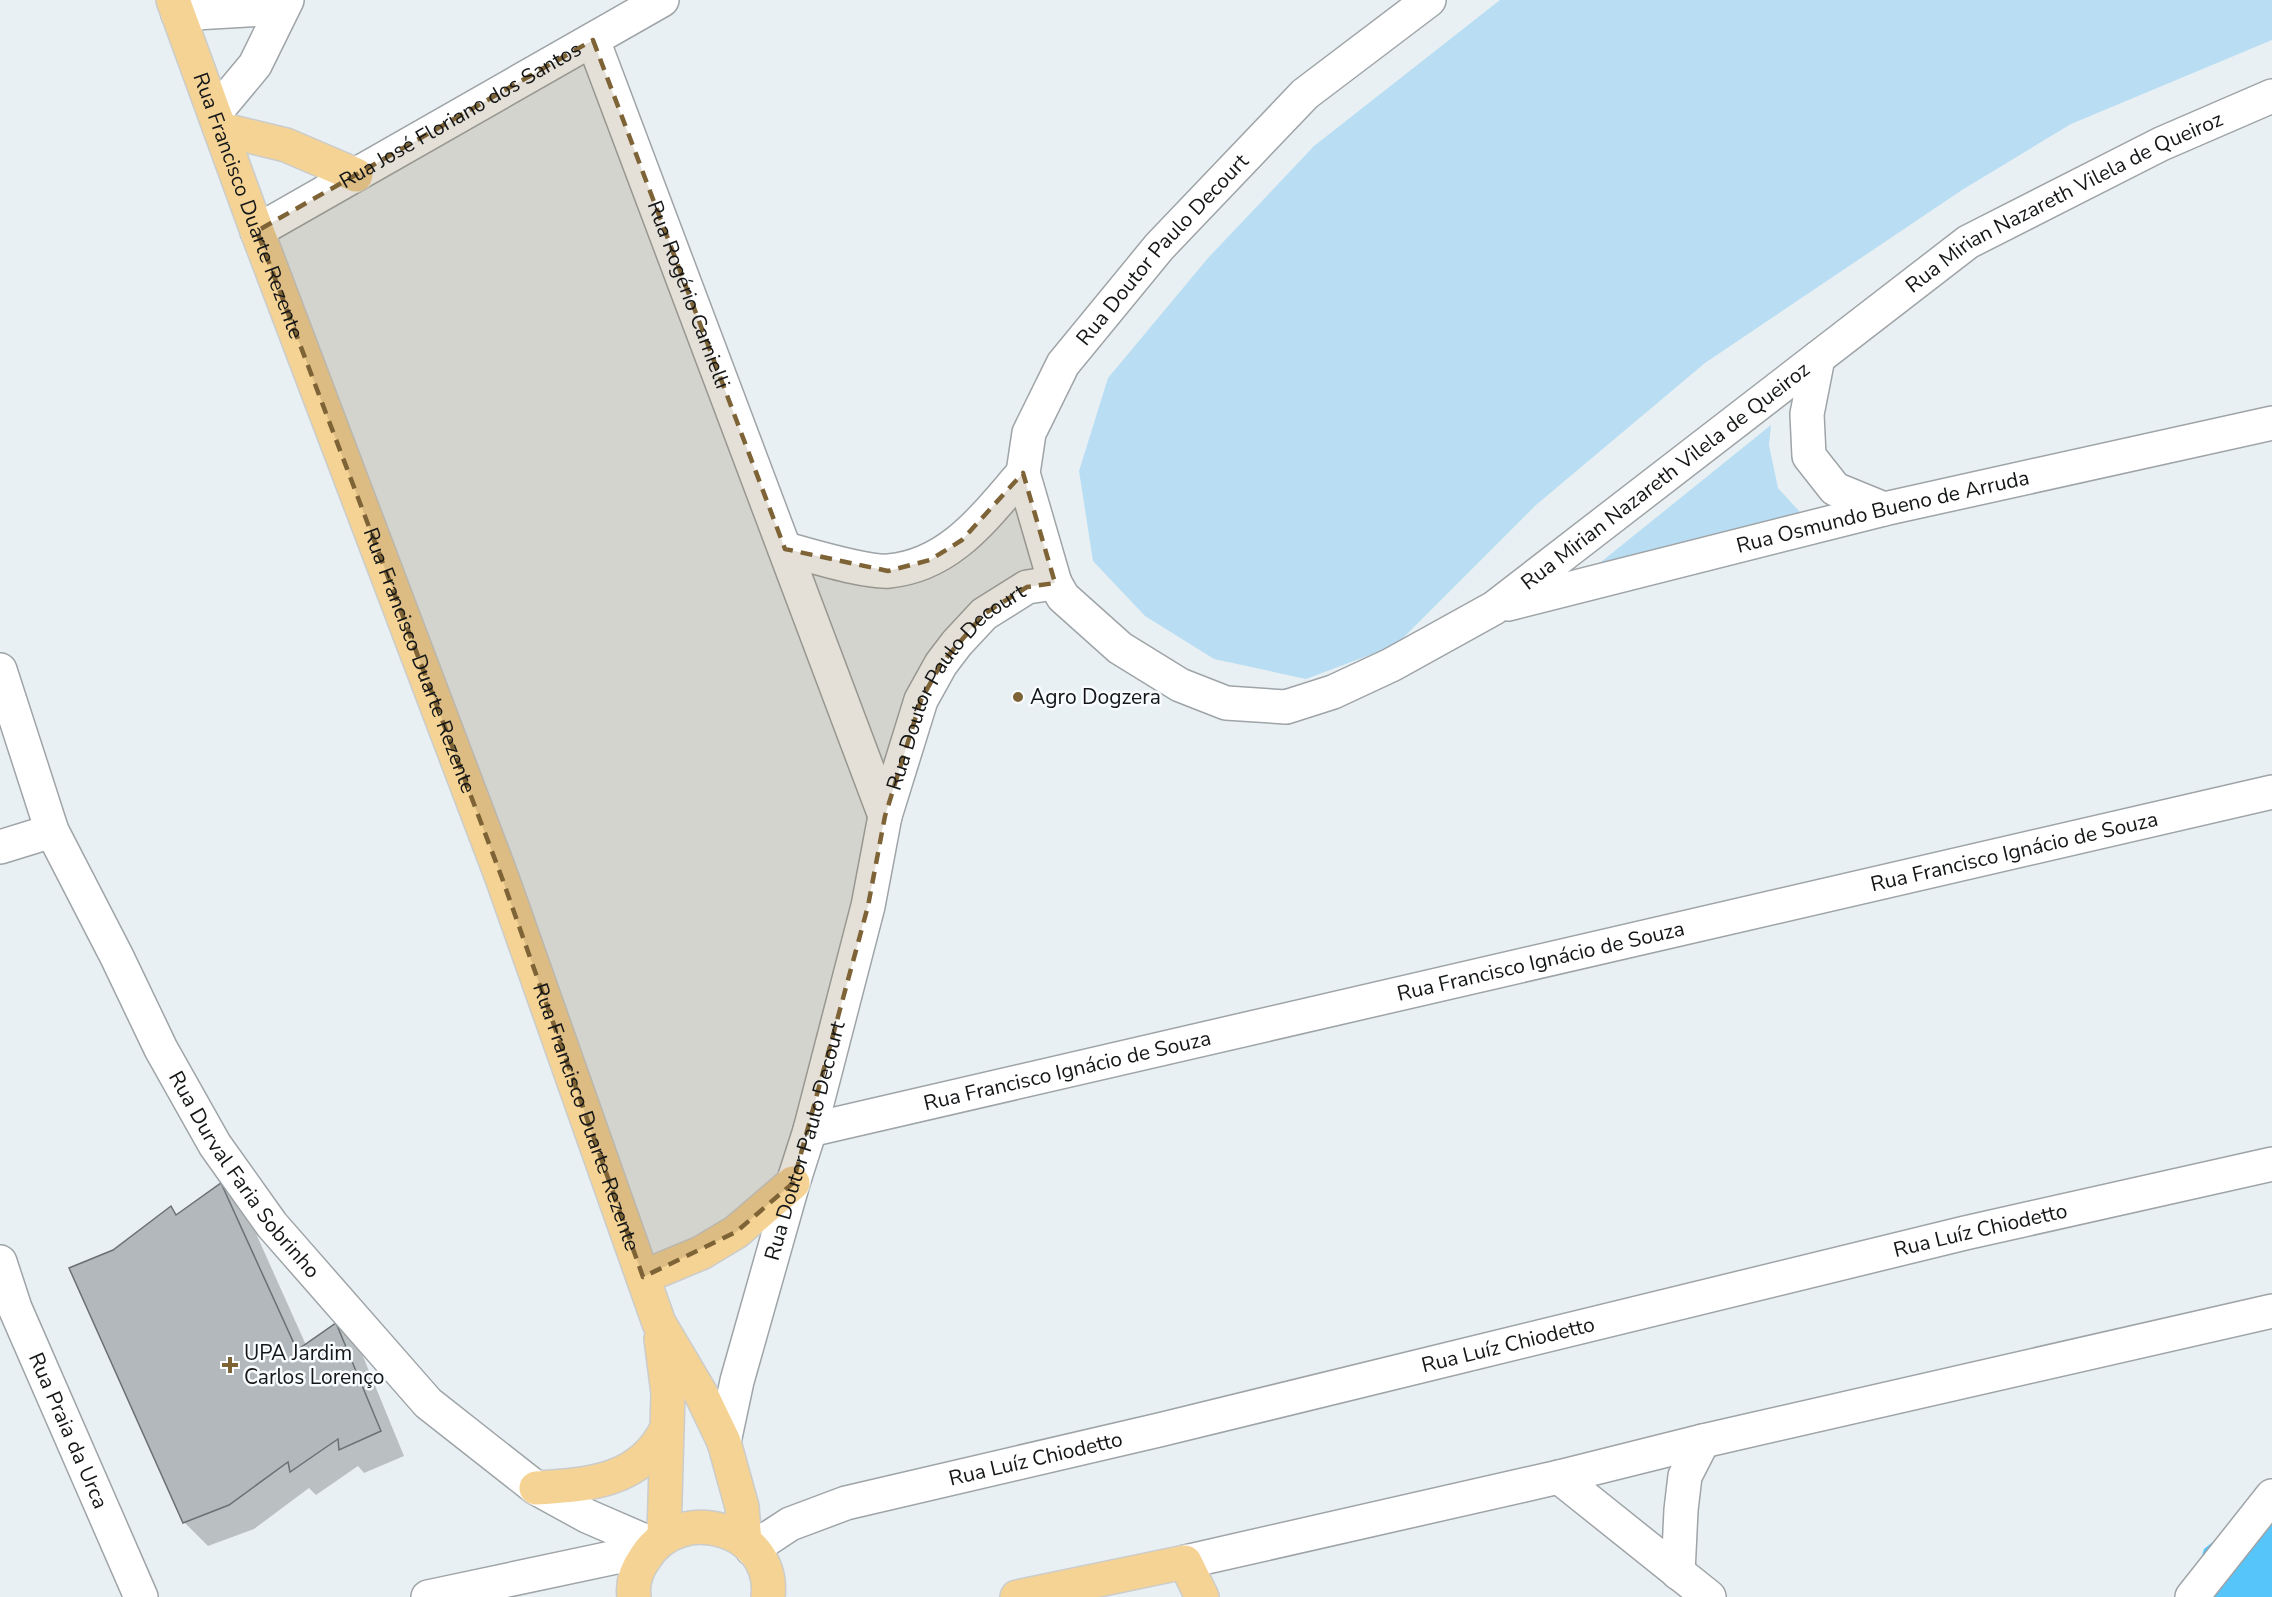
<svg xmlns="http://www.w3.org/2000/svg" width="2272" height="1597" font-family="'Nunito Sans',sans-serif">
  <style>
    .green { fill: #b9def3 }
    .forest { fill: #55c5fa }
    .shadow { fill: #0003 }
    .building { fill: #b2b8bb; stroke: #6b7074; stroke-width: 1.5 }
    .lines { fill: none; stroke-linecap: round; stroke-linejoin: round }
    .minor-casing { stroke: #9ea4a7; stroke-width: 36 }
    .major-casing { stroke: #cbcccc; stroke-width: 36 }
    .minor { stroke: #fff; stroke-width: 33 }
    .major { stroke: #f4d395; stroke-width: 33 }
    .marked { fill: #7d6335; fill-opacity: 0.2; stroke: #7d6335; stroke-width: 4.5; stroke-dasharray: 12 8; stroke-linejoin: round }
    .poi-dot { fill: #7d6335; stroke: #f9fcff; stroke-width: 2 }
    .labels { text-anchor: middle; stroke-width: 5; stroke-linejoin: round; paint-order: stroke }
    .street-label { font-size: 21px; fill: #141617; stroke: #f9fcff }
    .poi-label { font-size: 21px; fill: #141617; stroke: #f9fcff; text-anchor: start }
  </style>
  <rect width="100%" height="100%" fill="#e9f0f3"/>
  <!-- green -->
  <g class="green">
    <polygon points="1500,0 2272,0 2272,40 2071,124 1962,190 1705,363 1536,505 1396,645 1306,679 1214,659 1145,616 1093,561 1079,471 1108,378 1208,258 1314,146"/>
    <polygon points="1771,425 1769,445 1778,488 1800,512 1591,570"/>
  </g>
  <!-- forest -->
  <polygon class="forest" points="2272,1501 2272,1597 2190,1597 2204,1549 2256,1508"/>
  <!-- shadow -->
  <polygon class="shadow" points="221,1185 245,1209 306,1345 336,1325 360,1349 404,1456 364,1473 358,1466 316,1495 309,1488 254,1529 208,1546 184,1522 114,1252 171,1208 178,1215"/>
  <!-- building -->
  <polygon class="building" points="221,1183 297,1350 336,1323 381,1431 339,1450 338,1439 290,1472 288,1462 229,1505 183,1523 69,1268 113,1250 171,1206 176,1215"/>
  <g class="lines">
    <defs>
      <g id="minor">
        <polyline points="178,14 282,8"/>
        <path id="s1" d="M593,40L885,816"/>
        <polyline points="215,113 255,65 287,0"/>
        <path id="s2" d="M257,231L662,0"/>
        <polyline points="1818,358 1807,414 1809,456 1835,489 1884,509"/>
        <path d="M785,549C810,555 865,573 889,571C951,565 985,516 1023,473"/>
        <path id="s3" d="M1055,583L1063,597L1120,648L1180,685L1226,703L1286,707L1333,692L1391,665L1494,608L1968,242L2161,144L2272,96"/>
        <path id="s4" d="M1508,604L1884,509L2272,423"/>
        <path id="s5" d="M0,670L52,831L117,957L161,1049L215,1145L272,1225L428,1403L536,1488L587,1516L654,1545"/>
        <polyline points="0,847 52,831"/>
        <path id="s6" d="M810,1130L2272,792"/>
        <path id="s7" d="M0,1262L15,1308L141,1597"/>
        <path id="s8" d="M724,1442L737,1381L793,1183L810,1130L868,906L885,816L921,700L941,664L957,643L984,614L1027,587L1055,583L1023,473L1029,433L1063,364L1159,247L1305,94L1429,0"/>
        <polyline points="1559,1477 1709,1597"/>
        <path id="s9" d="M752,1549L790,1524L846,1503L1159,1430L1965,1233L2272,1164"/>
        <polyline points="1185,1562 1559,1477 1703,1441 2272,1311"/>
        <polyline points="1678,1573 1681,1510 1685,1476 1703,1441"/>
        <polyline points="428,1597 649,1550"/>
        <polyline points="2192,1597 2272,1496"/>
      </g>
      <g id="major">
        <path id="s10" d="M173,0L257,231L502,878L659,1323L701,1394L724,1442L742,1507L745,1542"/>
        <polyline points="220,129 286,145 356,175"/>
        <polyline points="643,1277 701,1253 736,1232 793,1183"/>
        <polyline points="661,1339 668,1393 664,1537"/>
        <path d="M536,1488C588,1485 641,1482 667,1428"/>
        <path d="M634,1597C632,1583 637,1569 645,1558C680,1501 776,1529 768,1597"/>
        <polyline points="1017,1597 1185,1562 1202,1597"/>
      </g>
    </defs>
    <!-- minor casing -->
    <use href="#minor" class="minor-casing"/>
    <!-- major casing -->
    <use href="#major" class="major-casing"/>
    <!-- minor -->
    <use href="#minor" class="minor"/>
    <!-- major -->
    <use href="#major" class="major"/>
  </g>
  <!-- marked area -->
  <path class="marked" d="M593,40L785,549L888,571L930,560L962,540L1023,473L1055,583L1027,587L984,614L941,664L921,700L885,816L868,906L793,1183L736,1232L643,1277L502,878L257,231Z"/>
  <!-- markers -->
  <g class="poi-dot">
    <circle cx="1018" cy="697" r="6"/>
    <path d="M227 1356h6v6h6v6h-6v6h-6v-6h-6v-6h6z"/>
  </g>
  <g class="labels">
    <!-- street labels -->
    <g class="street-label">
      <text dy="7" stroke="none"><textPath href="#s2" startOffset="234">Rua José Floriano dos Santos</textPath></text>
      <text dy="7" stroke="none"><textPath href="#s3" startOffset="1206">Rua Mirian Nazareth Vilela de Queiroz</textPath></text>
      <text dy="7" stroke="none"><textPath href="#s10" startOffset="219">Rua Francisco Duarte Rezente</textPath></text>
      <text dy="7" stroke="none"><textPath href="#s8" startOffset="1338">Rua Doutor Paulo Decourt</textPath></text>
      <text dy="7" stroke="none"><textPath href="#s1" startOffset="272">Rua Rogério Carnielli</textPath></text>
      <text dy="7" stroke="none"><textPath href="#s3" startOffset="720">Rua Mirian Nazareth Vilela de Queiroz</textPath></text>
      <text dy="7" stroke="none"><textPath href="#s4" startOffset="386">Rua Osmundo Bueno de Arruda</textPath></text>
      <text dy="7" stroke="none"><textPath href="#s10" startOffset="705">Rua Francisco Duarte Rezente</textPath></text>
      <text dy="7" stroke="none"><textPath href="#s8" startOffset="798">Rua Doutor Paulo Decourt</textPath></text>
      <text dy="7" stroke="none"><textPath href="#s6" startOffset="1236">Rua Francisco Ignácio de Souza</textPath></text>
      <text dy="7" stroke="none"><textPath href="#s6" startOffset="750">Rua Francisco Ignácio de Souza</textPath></text>
      <text dy="7" stroke="none"><textPath href="#s6" startOffset="264">Rua Francisco Ignácio de Souza</textPath></text>
      <text dy="7" stroke="none"><textPath href="#s10" startOffset="1191">Rua Francisco Duarte Rezente</textPath></text>
      <text dy="7" stroke="none"><textPath href="#s8" startOffset="312">Rua Doutor Paulo Decourt</textPath></text>
      <text dy="7" stroke="none"><textPath href="#s5" startOffset="564">Rua Durval Faria Sobrinho</textPath></text>
      <text dy="7" stroke="none"><textPath href="#s9" startOffset="1272">Rua Luíz Chiodetto</textPath></text>
      <text dy="7" stroke="none"><textPath href="#s9" startOffset="786">Rua Luíz Chiodetto</textPath></text>
      <text dy="7" stroke="none"><textPath href="#s7" startOffset="182">Rua Praia da Urca</textPath></text>
      <text dy="7" stroke="none"><textPath href="#s9" startOffset="300">Rua Luíz Chiodetto</textPath></text>
    </g>
    <!-- poi labels -->
    <g class="poi-label">
      <text x="1030" y="704">Agro Dogzera</text>
      <text x="244" y="1360">UPA Jardim<tspan x="244" dy="24">Carlos Lorenço</tspan></text>
    </g>
  </g>
</svg>
